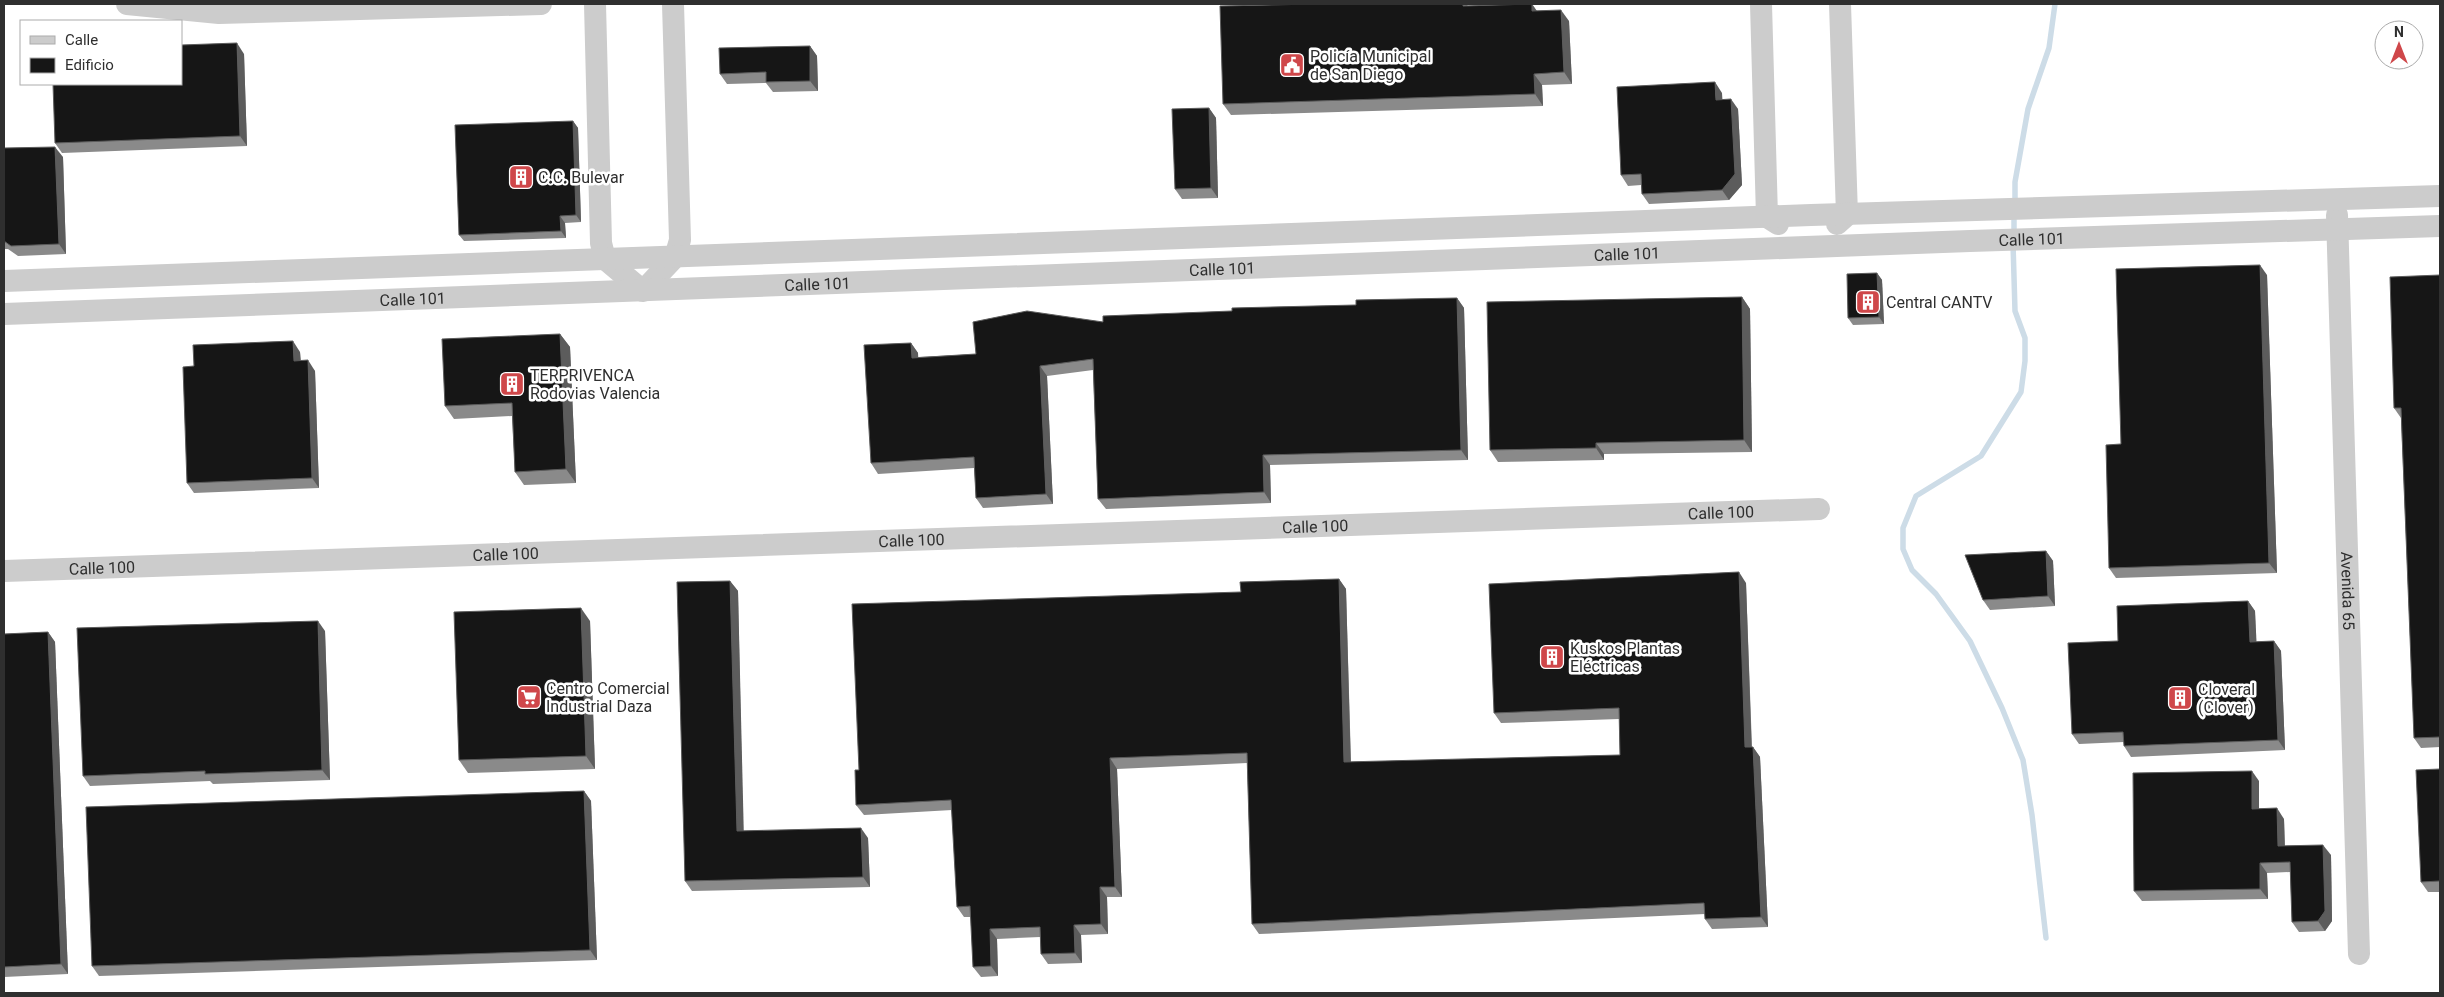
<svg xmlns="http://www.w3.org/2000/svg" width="2444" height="997" font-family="Roboto,sans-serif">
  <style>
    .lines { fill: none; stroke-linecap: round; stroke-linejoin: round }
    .stream { stroke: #cddce7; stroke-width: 5.5 }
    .minor { stroke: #ccc; stroke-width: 22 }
    .wall { fill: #8a8a8a }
    .shaded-wall { fill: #5c5c5c }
    .building { fill: #161616; stroke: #5c5c5c }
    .labels { text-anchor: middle; stroke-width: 5; stroke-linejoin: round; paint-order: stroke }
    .poi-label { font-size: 16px; fill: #2f2f2f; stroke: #fff; text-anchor: start }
    .street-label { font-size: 16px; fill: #2f2f2f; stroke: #fff }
  </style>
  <rect width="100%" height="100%" fill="#fff"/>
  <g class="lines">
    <!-- stream -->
    <g class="stream">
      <polyline points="2015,204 2015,182 2028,109 2049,48 2055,4"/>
      <polyline points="2014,234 2014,213"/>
      <polyline points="2013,243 2015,311 2025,338 2025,361 2021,392 1981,456 1916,496 1903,528 1903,549 1912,570 1936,594 1970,641 2002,708 2023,760 2032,815 2046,938"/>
    </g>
    <!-- minor -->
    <g class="minor">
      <polyline points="127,4 219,13 541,4"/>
      <polyline points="595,4 601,243 605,259 643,291 675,257 680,240 673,4"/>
      <polyline points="1761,4 1767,217 1778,224"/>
      <path id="s1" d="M2337,215L2359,954"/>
      <polyline points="1837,224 1847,215 1840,4"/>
      <polyline points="4,281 1811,215 2440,196"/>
      <path id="s2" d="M4,314L1970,241L2440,226"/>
      <path id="s3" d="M4,571L1819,509"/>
    </g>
  </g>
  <!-- wall -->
  <g class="wall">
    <polygon points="1316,4 1466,4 1468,6 1532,4 1537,11 1569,21 1572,84 1542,85 1543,106 1231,115 1223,104"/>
    <polygon points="810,46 817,56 818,91 773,92 766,83 727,84 720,74"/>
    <polygon points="244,54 247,146 62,153 55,143"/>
    <polygon points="1722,93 1722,100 1738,109 1742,185 1729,200 1649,204 1642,194 1641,185 1628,186 1621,175"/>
    <polygon points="1209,108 1216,118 1218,198 1182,199 1175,189"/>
    <polygon points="573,121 578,128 581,222 565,223 566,238 464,241 459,235"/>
    <polygon points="4,148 63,157 66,254 18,256 8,249 4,249"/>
    <polygon points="1877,273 1882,280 1884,324 1853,325 1848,318"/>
    <polygon points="2267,275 2277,573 2116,578 2109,568 2121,444"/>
    <polygon points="2440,275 2440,747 2421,748 2414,738 2401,418 2394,408"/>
    <polygon points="1742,297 1750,309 1752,452 1604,454 1604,460 1498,462 1490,450"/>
    <polygon points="1457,298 1464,308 1468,460 1270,465 1271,503 1106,509 1098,499 1093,370 1047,376 1053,504 983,508 976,498 974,468 878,474 871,463 911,343 918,353 918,357 976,354 1103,322 1232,311 1356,305"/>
    <polygon points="560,334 570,347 576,483 524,485 515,472 512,416 454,419 445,406"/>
    <polygon points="300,352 301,361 315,371 319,488 194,493 187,483 194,366"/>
    <polygon points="2046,551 2053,561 2055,606 1990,610 1983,600"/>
    <polygon points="1339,579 1346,589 1351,762 1620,755 1619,719 1501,723 1494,713 1746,583 1752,747 1753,747 1760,757 1768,927 1712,929 1705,919 1705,914 1259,934 1252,924 1247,763 1117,769 1122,897 1107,897 1108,934 1081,935 1082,963 1048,964 1041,954 1040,937 997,939 998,976 981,977 973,967 971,917 964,917 957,907 952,810 864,815 856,805 859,770 1241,592"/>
    <polygon points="730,581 738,591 743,831 868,838 870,887 692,891 685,881"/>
    <polygon points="2248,601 2255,611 2256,642 2274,641 2281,651 2285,750 2131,757 2124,746 2124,742 2079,744 2072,734 2118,641"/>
    <polygon points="590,621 595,769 468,773 459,760"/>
    <polygon points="325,631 330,780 213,784 210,781 90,786 83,776"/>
    <polygon points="48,632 55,642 68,974 4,977 4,634"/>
    <polygon points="2440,769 2440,892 2428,892 2421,882"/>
    <polygon points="2259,781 2259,809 2284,819 2285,846 2331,855 2332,921 2325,931 2299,932 2292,922 2290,872 2267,873 2268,899 2142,901 2134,891"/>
    <polygon points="584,791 591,801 597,960 99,976 92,966"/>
  </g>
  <!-- shaded-wall -->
  <g class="shaded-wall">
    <polygon points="1532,4 1540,16 1532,11"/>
    <polygon points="1561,10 1569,21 1572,84 1564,72"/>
    <polygon points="237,43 244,54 247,146 240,136"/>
    <polygon points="810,46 817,56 818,91 810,81"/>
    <polygon points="1534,74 1542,85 1543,106 1535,94"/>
    <polygon points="1715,82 1722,93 1723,110 1716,100"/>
    <polygon points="1731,99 1738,109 1742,185 1729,200 1722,190"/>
    <polygon points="1209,108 1216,118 1218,198 1211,188"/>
    <polygon points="573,121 578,128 581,222 576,215"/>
    <polygon points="55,147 63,157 66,254 59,244"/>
    <polygon points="560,216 565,223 566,238 561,231"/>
    <polygon points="2260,265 2267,275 2277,573 2269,563"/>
    <polygon points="1877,273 1882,280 1884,324 1879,317"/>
    <polygon points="1742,297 1750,309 1752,452 1744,440"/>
    <polygon points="1457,298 1464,308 1468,460 1461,450"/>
    <polygon points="560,334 570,347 576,483 566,469"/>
    <polygon points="293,341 300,352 301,371 294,361"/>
    <polygon points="911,343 918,353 919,368 912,358"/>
    <polygon points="308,360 315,371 319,488 312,478"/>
    <polygon points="1040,366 1047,376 1053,504 1046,494"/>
    <polygon points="1596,443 1604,454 1604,460 1596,448"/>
    <polygon points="1263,455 1270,465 1271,503 1264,492"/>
    <polygon points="2046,551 2053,561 2055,606 2048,596"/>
    <polygon points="1739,572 1746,583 1752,758 1745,747"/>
    <polygon points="1339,579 1346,589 1351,772 1344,762"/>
    <polygon points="730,581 738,591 744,841 737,831"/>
    <polygon points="2248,601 2255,611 2257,652 2250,642"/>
    <polygon points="581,608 590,621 595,769 586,756"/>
    <polygon points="318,621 325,631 330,780 322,770"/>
    <polygon points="48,632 55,642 68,974 61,964"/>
    <polygon points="2274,641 2281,651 2285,750 2278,740"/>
    <polygon points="1753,747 1760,757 1768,927 1761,917"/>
    <polygon points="1110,758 1117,769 1122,897 1115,887"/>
    <polygon points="2252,771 2259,781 2259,819 2252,809"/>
    <polygon points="584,791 591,801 597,960 590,950"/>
    <polygon points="2277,808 2284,819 2285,856 2278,846"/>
    <polygon points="861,828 868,838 870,887 863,877"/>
    <polygon points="2323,845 2331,855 2332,921 2325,931 2318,921"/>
    <polygon points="2260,863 2267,873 2268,899 2260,889"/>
    <polygon points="1100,887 1107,897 1108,934 1101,924"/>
    <polygon points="1074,925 1081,935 1082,963 1075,953"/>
    <polygon points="990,929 997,939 998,976 991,966"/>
  </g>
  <!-- building -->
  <g class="building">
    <polygon points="1316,4 1463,4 1463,6 1532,4 1532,11 1561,10 1564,72 1534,74 1535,94 1223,104 1220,6"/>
    <polygon points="237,43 240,136 55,143 53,84 181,84 181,45"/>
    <polygon points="810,46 810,81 766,82 766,72 720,74 719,48"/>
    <polygon points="1715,82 1716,100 1731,99 1735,174 1722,190 1642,194 1641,174 1621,175 1617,87"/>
    <polygon points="1209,108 1211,188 1175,189 1172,109"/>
    <polygon points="573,121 576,215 560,216 561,231 459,235 455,125"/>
    <polygon points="55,147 59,244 11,246 4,241 4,148"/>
    <polygon points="2260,265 2269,563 2109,568 2106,445 2121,444 2116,269"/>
    <polygon points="1877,273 1879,317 1848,318 1847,274"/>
    <polygon points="2440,275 2440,737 2414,738 2401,408 2394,408 2390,277"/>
    <polygon points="1742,297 1744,440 1596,443 1596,448 1490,450 1487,302"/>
    <polygon points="1457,298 1461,450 1263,455 1264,492 1098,499 1093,359 1040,366 1046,494 976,498 974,457 871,463 864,345 911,343 912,358 976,354 973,322 1027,311 1103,322 1103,316 1232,311 1232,308 1356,305 1356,300"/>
    <polygon points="560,334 566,469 515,472 512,403 445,406 442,339"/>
    <polygon points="293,341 294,361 308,360 312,478 187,483 183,367 194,366 193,345"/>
    <polygon points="2046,551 2048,596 1983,600 1965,555"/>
    <polygon points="1739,572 1745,747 1753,747 1761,917 1705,919 1704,903 1252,924 1247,753 1110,758 1115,887 1100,887 1101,924 1074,925 1075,953 1041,954 1040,927 990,929 991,966 973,967 970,906 957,907 951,800 856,805 855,770 859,770 852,604 1241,592 1240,582 1339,579 1344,762 1620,755 1619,708 1494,713 1489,584"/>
    <polygon points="730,581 737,831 861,828 863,877 685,881 677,582"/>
    <polygon points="2248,601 2250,642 2274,641 2278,740 2124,746 2123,732 2072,734 2068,643 2118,641 2117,606"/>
    <polygon points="581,608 586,756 459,760 454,612"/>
    <polygon points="318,621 322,770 205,774 205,771 83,776 77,628"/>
    <polygon points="48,632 61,964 4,967 4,634"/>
    <polygon points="2440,769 2440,881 2421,882 2416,770"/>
    <polygon points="2252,771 2252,809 2277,808 2278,846 2323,845 2325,911 2318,921 2292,922 2290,862 2260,863 2260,889 2134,891 2133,773"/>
    <polygon points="584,791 590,950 92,966 86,807"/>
  </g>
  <!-- icons -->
  <defs>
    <symbol id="civic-square" viewBox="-11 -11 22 22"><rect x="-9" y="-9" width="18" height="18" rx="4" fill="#cf474a" stroke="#fff"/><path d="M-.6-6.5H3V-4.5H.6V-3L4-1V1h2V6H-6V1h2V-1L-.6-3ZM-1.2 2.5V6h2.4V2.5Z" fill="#fff"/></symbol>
    <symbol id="building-square" viewBox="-11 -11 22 22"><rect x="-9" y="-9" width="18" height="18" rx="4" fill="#cf474a" stroke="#fff"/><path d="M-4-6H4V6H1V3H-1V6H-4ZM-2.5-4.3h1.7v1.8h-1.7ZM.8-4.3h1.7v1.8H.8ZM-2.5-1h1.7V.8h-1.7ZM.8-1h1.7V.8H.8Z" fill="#fff"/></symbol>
    <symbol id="supermarket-square" viewBox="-11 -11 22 22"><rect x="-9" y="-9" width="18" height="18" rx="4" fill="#cf474a" stroke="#fff"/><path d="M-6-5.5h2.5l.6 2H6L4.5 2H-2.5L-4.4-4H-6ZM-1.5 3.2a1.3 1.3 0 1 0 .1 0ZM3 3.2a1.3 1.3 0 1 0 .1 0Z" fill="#fff"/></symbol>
  </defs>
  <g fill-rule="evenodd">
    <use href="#civic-square" x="1278" y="51" width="28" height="28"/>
    <use href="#building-square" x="507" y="163" width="28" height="28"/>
    <use href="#building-square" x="1854" y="288" width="28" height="28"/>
    <use href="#building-square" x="498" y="370" width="28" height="28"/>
    <use href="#building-square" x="1538" y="643" width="28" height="28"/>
    <use href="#supermarket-square" x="515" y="683" width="28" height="28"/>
    <use href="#building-square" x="2166" y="684" width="28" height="28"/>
  </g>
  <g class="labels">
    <!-- poi labels -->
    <g class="poi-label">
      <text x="1310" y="62">Policía Municipal<tspan x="1310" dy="18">de San Diego</tspan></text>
      <text x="538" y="183">C.C. Bulevar</text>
      <text x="1886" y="308">Central CANTV</text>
      <text x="530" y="381">TERPRIVENCA<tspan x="530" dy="18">Rodovias Valencia</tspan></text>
      <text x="1570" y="654">Kuskos Plantas<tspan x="1570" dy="18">Eléctricas</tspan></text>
      <text x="546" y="694">Centro Comercial<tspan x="546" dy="18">Industrial Daza</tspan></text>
      <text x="2198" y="695">Cloveral<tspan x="2198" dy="18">(Clover)</tspan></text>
    </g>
    <!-- street labels -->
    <g class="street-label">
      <text dy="6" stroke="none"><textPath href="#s2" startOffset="2029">Calle 101</textPath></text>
      <text dy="6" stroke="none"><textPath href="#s2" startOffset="1624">Calle 101</textPath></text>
      <text dy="6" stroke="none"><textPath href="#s2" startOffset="1219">Calle 101</textPath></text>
      <text dy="6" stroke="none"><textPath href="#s2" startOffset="814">Calle 101</textPath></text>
      <text dy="6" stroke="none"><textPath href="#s2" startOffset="409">Calle 101</textPath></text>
      <text dy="6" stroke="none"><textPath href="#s3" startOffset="1718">Calle 100</textPath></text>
      <text dy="6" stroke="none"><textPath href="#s3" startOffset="1312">Calle 100</textPath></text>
      <text dy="6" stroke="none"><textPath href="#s3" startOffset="908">Calle 100</textPath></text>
      <text dy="6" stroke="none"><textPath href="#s3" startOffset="502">Calle 100</textPath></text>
      <text dy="6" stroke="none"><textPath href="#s3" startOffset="98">Calle 100</textPath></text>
      <text dy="6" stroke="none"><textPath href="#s1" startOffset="376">Avenida 65</textPath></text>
    </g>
  </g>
  <!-- border -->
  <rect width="2444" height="997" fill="none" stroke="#2f2f2f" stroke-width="10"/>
  <!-- legend -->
  <rect x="20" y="20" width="162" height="65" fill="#ffffff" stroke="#acacac"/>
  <rect x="30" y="36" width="25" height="8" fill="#cccccc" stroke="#acacac"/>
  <text x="65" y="45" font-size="15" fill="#2f2f2f">Calle</text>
  <rect x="30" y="58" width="25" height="15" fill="#161616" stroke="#acacac"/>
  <text x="65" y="70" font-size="15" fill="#2f2f2f">Edificio</text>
  <!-- north arrow -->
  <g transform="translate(2399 45)"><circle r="24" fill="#ffffff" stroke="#acacac"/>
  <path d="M0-4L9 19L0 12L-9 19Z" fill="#cf474a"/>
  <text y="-8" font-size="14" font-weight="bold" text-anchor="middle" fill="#2f2f2f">N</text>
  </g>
</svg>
